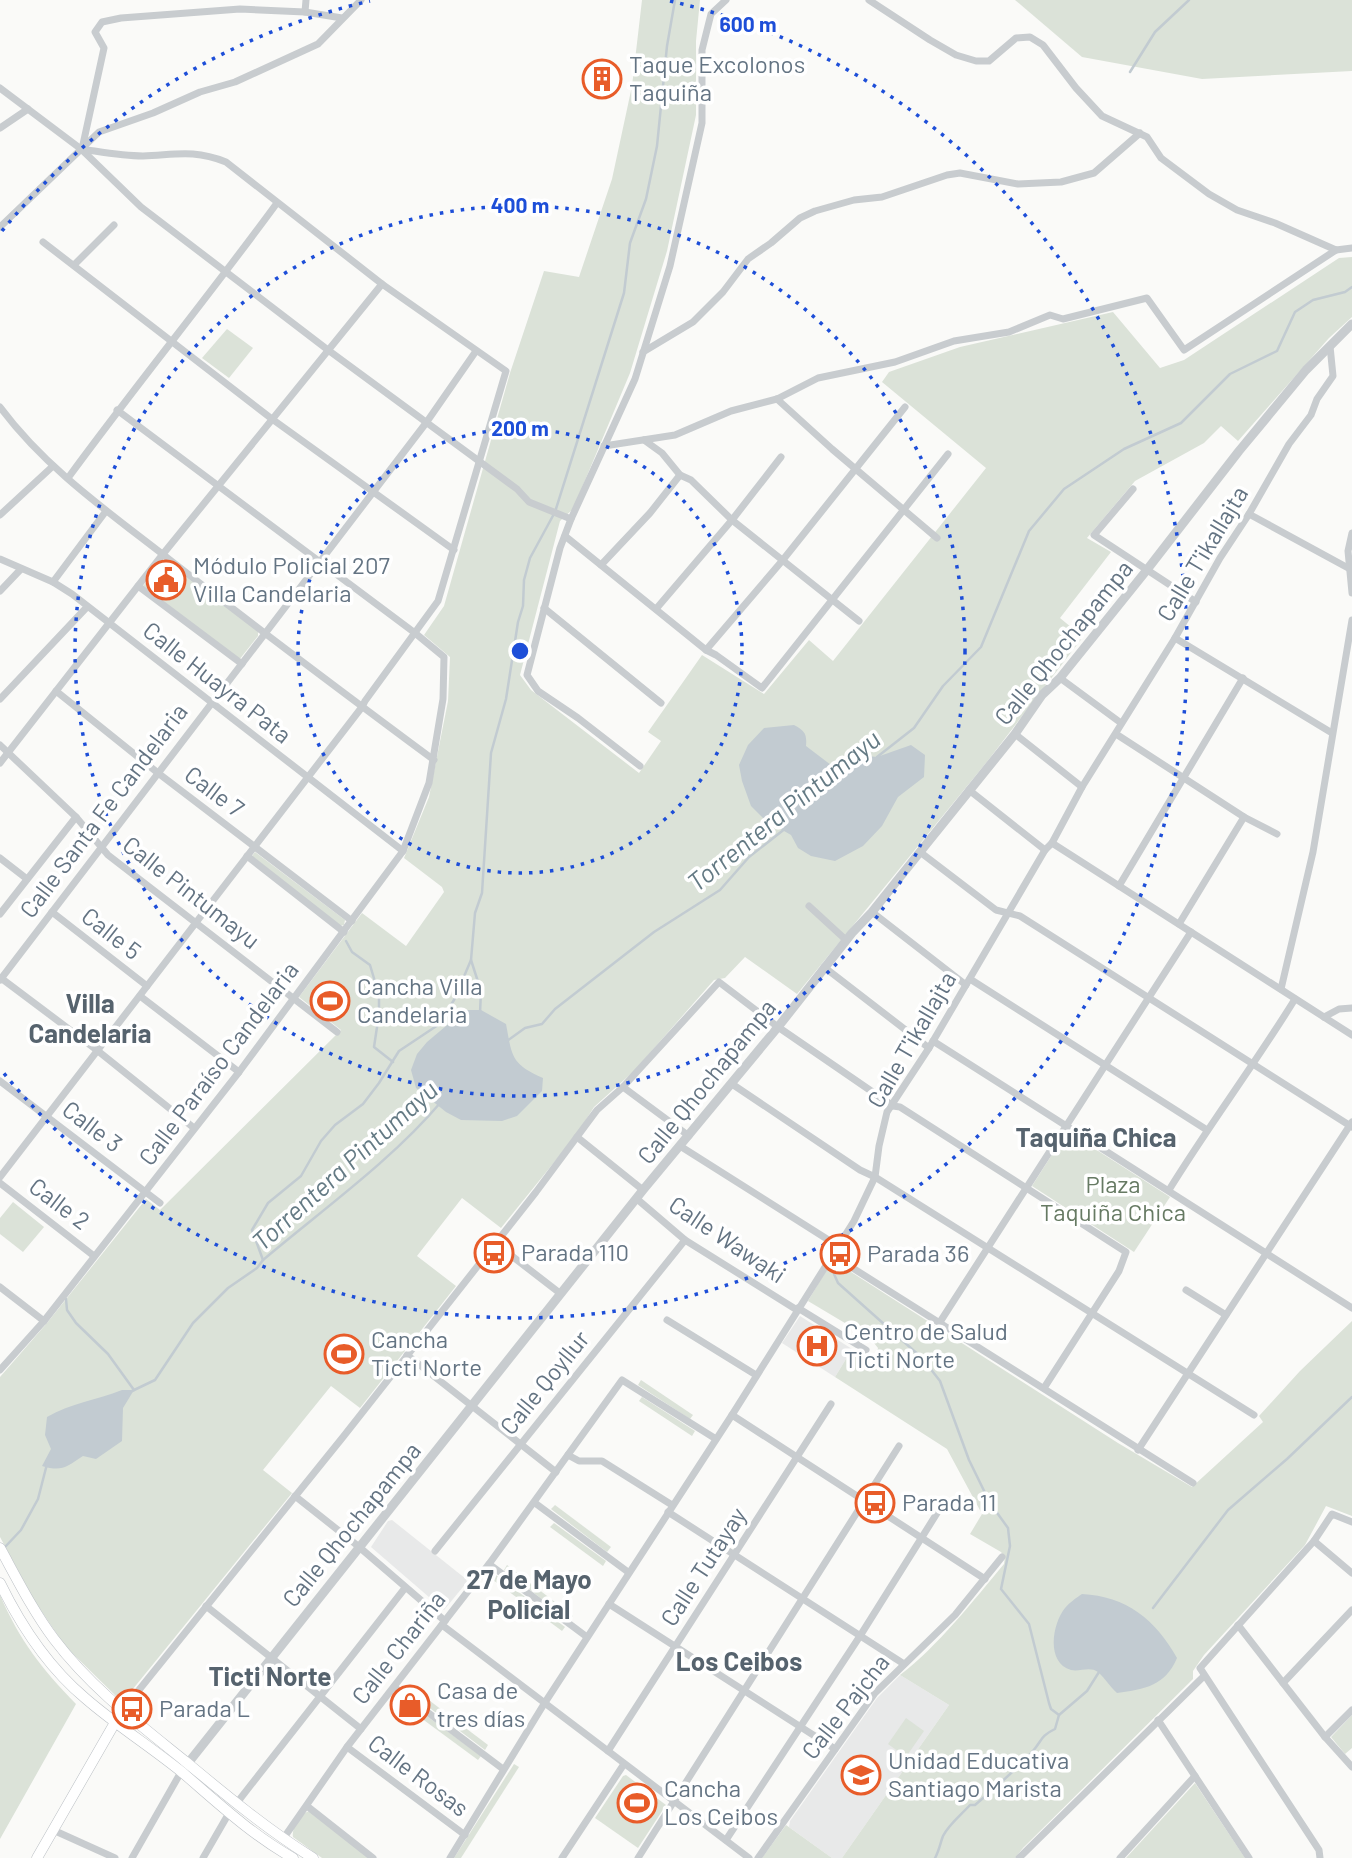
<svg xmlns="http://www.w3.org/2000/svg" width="1352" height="1858" font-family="Barlow,sans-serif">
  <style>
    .built { fill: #e8e9e9 }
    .green { fill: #dbe2d8 }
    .water { fill: #c2cbd1 }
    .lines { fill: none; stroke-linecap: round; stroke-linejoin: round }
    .stream { stroke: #c2cbd1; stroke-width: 2.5 }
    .secondary-casing { stroke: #babfc4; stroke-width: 11 }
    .minor { stroke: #c8cccf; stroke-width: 7 }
    .tertiary { stroke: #c8cccf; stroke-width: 9 }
    .secondary { stroke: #fff; stroke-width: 10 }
    .ring { fill: none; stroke: #1d4ed8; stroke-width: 3.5; stroke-dasharray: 3.5 7 }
    .labels { text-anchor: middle; stroke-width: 7; stroke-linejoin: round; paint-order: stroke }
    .poi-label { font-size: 24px; fill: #647483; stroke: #fff; text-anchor: start }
    .street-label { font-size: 24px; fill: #647483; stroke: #fff }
    .park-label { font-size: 24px; fill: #667a63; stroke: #fff }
    .water-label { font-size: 26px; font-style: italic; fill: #647a84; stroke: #fff }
    .neighbourhood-label { font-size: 26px; font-weight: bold; fill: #56636e; stroke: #fff }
    .centre { fill: #1d4ed8; stroke: #fff; stroke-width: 3.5 }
    .ring-label { font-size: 21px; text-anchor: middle; font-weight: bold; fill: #1d4ed8; stroke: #fff; stroke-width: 7; stroke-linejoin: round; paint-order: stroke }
  </style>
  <rect width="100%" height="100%" fill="#fafaf8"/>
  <!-- built -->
  <g class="built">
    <polygon points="800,1316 852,1349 835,1377 782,1343"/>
    <polygon points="392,1520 466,1579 467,1582 444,1610 371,1547 388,1521"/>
    <polygon points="900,1675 949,1705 842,1858 832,1858 789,1827 790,1821 877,1698"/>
  </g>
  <!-- green -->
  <g class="green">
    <polygon points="642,0 700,0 696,41 696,115 667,251 630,373 573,509 560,521 520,675 531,690 639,773 661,741 648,732 702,655 764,694 809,640 833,661 986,468 882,382 889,372 960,347 1113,312 1160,368 1184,360 1339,258 1352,257 1352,317 1329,338 1238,441 1221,426 1204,443 1135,481 1087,538 1111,552 1060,618 1083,637 986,763 797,994 745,957 725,978 714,980 634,1071 594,1107 577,1134 501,1228 462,1198 417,1256 456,1286 360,1408 331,1386 263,1470 292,1493 124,1700 120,1700 65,1646 34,1600 0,1537 0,1377 47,1323 146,1199 160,1210 341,1030 299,997 362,913 406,946 444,892 442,887 404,858 429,797 448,701 450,657 424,635 444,606 510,373 544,271 579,277 612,179 632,86"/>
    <polygon points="1015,0 1352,0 1352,71 1202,79 1082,57"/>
    <polygon points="227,329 253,348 229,378 202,358"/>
    <polygon points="165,561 258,631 258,636 239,660 143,586"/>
    <polygon points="255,852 345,920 344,925 340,926 252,856"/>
    <polygon points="1067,1131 1170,1197 1134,1252 1032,1186"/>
    <polygon points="13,1202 44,1227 23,1252 0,1234 0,1218"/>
    <path d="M837,1263L1118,1443L1192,1487L1263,1422L1259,1416L1300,1371L1352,1321V1516L1326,1506L1305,1545L1204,1655L1193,1671V1679L1023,1848L1015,1858H842L949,1705L900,1675C938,1646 973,1601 1004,1564L1005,1557L1001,1552L970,1534L982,1514L947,1449L835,1377L852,1349L861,1360H869L876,1356L878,1348L870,1338L808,1301L830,1264Z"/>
    <polygon points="641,1380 693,1415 690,1419 638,1385"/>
    <polygon points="642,1397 695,1431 692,1436 639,1401"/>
    <polygon points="555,1505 611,1547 607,1552 551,1509"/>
    <polygon points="554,1523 606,1561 603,1566 550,1527"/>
    <polygon points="507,1565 573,1616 569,1620 504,1570"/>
    <polygon points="496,1575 565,1627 562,1631 493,1580"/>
    <path d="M0,1595C20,1641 41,1668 76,1704L0,1839Z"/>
    <polygon points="413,1688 488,1745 485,1750 410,1693"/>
    <polygon points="405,1700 481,1756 478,1760 402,1704"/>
    <polygon points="1352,1715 1352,1748 1345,1754 1331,1737"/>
    <polygon points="906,1718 924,1731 906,1757 888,1744"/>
    <polygon points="514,1764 519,1767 461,1858 454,1858"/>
    <polygon points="626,1775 666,1805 638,1848 595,1818 623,1776"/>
    <polygon points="1195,1783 1245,1858 1126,1858"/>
    <path d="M309,1811L369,1858H322L293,1837C291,1828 301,1814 309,1811Z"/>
    <polygon points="786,1825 832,1858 762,1858"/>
  </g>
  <!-- water -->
  <g class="water">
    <path d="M794,725C805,731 807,734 806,746L831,765L848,759L868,756L877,757L911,745L925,755L924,777L898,797L882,826L863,846L835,861L811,856L798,848L791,835L765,820L751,806L742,781L739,765L748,745L764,728Z"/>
    <path d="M465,1010H481L506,1024C512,1055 510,1064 543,1078L542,1091L517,1116L502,1121L461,1120L446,1112L416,1088L411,1070L417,1054L427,1042Z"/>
    <path d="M122,1390H134L123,1408L122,1441L96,1459L83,1456C66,1467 62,1472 42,1466L51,1449L45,1435L47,1417C71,1403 97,1400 122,1390Z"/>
    <path d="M1082,1594C1126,1596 1156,1620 1177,1658C1165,1686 1145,1689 1117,1693C1110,1687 1105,1678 1098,1672C1090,1666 1080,1672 1071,1670C1046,1663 1052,1624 1065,1608C1069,1603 1076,1598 1082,1594Z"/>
  </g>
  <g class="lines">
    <!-- stream -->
    <g class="stream">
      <polyline points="1130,72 1155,32 1189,0"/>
      <polyline points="877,757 914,728 943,686 981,647 1029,531 1064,489 1124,449 1181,423 1230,374 1277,351 1295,312 1313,300 1345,292 1352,287"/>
      <polyline points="346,941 352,952 370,965 379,995 379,1014 374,1047 393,1062"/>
      <polyline points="480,1013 481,991 471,960 475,913 482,893 491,753 506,699 518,622 523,606 524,580 530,558 555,512 624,293 630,243 646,199 657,146 667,46 675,0"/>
      <polyline points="507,1041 525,1028 542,1024 555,1009 654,932 720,890 749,857 786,828"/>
      <polyline points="263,1260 252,1230 268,1203 301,1176 321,1141 335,1125 363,1104 379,1083 399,1051 438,1025 454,1000 471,960"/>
      <polyline points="834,1264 834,1274 838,1283 922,1358 940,1381 969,1460 990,1503 1008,1528 1010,1546 1001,1589 1029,1624 1049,1703 1051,1709 1059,1715"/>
      <polyline points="66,1299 67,1310 76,1323 108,1354 134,1390"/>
      <path d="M132,1391L155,1380L193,1323L228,1288L257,1268L263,1260C322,1210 391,1161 441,1102"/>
      <polyline points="5,1547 21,1530 38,1499 47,1464"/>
      <polyline points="1153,1608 1228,1510 1287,1459 1352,1397"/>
      <path d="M935,1858C939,1851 940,1844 943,1836C949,1824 961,1815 970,1805H975C995,1788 1015,1771 1032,1752C1043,1740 1039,1737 1055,1729L1059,1715L1087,1691L1099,1672"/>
    </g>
    <defs>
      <g id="secondary">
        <path d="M0,1548C17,1579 33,1611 54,1639C91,1688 139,1724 186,1762C227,1796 268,1830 313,1858"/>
        <path d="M0,1583C21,1626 48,1667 85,1698C116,1725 151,1747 183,1773C218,1803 252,1835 293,1858"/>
        <polyline points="37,1858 117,1719"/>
      </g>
    </defs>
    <!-- secondary casing -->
    <use href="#secondary" class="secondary-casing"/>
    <!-- minor -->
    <g class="minor">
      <polyline points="869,0 930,40 956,55 976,61 989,61 1016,38 1030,37 1043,45 1076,88 1102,116 1147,137 1161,158 1209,194 1237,210 1275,223 1336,250 1352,248"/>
      <polyline points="305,12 306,0"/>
      <polyline points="0,88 81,149 141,207 328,350 517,489 529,502 571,519"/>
      <polyline points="0,128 28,109"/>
      <polyline points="82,149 104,48 95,32 102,22 121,18 240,9 305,12 342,18"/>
      <polyline points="0,227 99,132 153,113 200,92 235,82 318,44 361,0"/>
      <polyline points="43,242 272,419 454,550"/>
      <polyline points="74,265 114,225"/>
      <polyline points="643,352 693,322 723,292 748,259 771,243 800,218 815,211 854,200 882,197 947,175 960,173 1018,184 1061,182 1094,173 1140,133"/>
      <polyline points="777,399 832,449 937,538"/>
      <path d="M0,407C46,469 110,513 170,560C257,628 345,694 434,760"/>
      <polyline points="644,440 662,453 680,475 691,480 732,520 859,621"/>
      <polyline points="604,446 675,435 731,411 777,399 818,378 895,362 954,341 1009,332 1050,315 1063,319 1147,298 1184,350 1336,250"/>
      <path d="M68,478C136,385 209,296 277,203"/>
      <polyline points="1133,489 1094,535 1196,602"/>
      <polyline points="1249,514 1350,569"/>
      <polyline points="0,515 53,466"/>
      <polyline points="1352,533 1348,551 1352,593"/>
      <polyline points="565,536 706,650 716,655 762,688 948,454"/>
      <polyline points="0,559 53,582 72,594 403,851"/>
      <polyline points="601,565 650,513 680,475"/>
      <polyline points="53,582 106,511"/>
      <polyline points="138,586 242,664"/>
      <polyline points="0,591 21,569"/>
      <polyline points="544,608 661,703"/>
      <polyline points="656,609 732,520 781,457"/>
      <polyline points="1175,638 1332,733"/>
      <polyline points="706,650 782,561 905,407"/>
      <polyline points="1060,678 1121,723"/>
      <polyline points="56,691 158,773 352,921"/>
      <polyline points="0,699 87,607"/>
      <polyline points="1015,734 1082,787"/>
      <polyline points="1116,734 1244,817 1277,834"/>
      <polyline points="0,745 76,817 108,855 337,1032"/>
      <polyline points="0,763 163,554 382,284"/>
      <polyline points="640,766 578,718 538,691 527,675 560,548 571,519 635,379 670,266 702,123 702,50 711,14 726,0"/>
      <polyline points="969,790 1045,850"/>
      <polyline points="1052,843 1352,1035"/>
      <polyline points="920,852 996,910 1020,916 1352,1127"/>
      <polyline points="247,856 344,932"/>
      <polyline points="0,858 27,879"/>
      <polyline points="1119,886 1243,678"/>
      <polyline points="809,906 846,940"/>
      <polyline points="52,912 147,986"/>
      <polyline points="872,912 966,985"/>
      <polyline points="0,914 76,817"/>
      <polyline points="1179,924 1244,817"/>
      <polyline points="824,967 929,1048"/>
      <polyline points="1,978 98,1051 194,1128"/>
      <polyline points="970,979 1207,1130"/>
      <polyline points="0,980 426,423 476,351"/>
      <polyline points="1281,989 1313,852 1352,620"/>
      <polyline points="140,996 239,1072"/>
      <polyline points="1324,1017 1339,1009 1352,1008"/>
      <polyline points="933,1041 1352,1308"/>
      <polyline points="0,1081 160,1203"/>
      <polyline points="732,1084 860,1170 875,1177 1254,1415"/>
      <polyline points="623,1087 689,1136"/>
      <polyline points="577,1137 643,1190"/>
      <polyline points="680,1146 838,1246"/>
      <path d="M0,1177L362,707L365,701L438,601L506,371L382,284L226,162C193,149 175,155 143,156C122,156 102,152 81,149"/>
      <polyline points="0,1183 94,1256"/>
      <path d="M1169,1190C1209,1125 1255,1064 1295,999"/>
      <polyline points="637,1199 685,1240 797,1310"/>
      <polyline points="495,1243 561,1294"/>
      <polyline points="832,1255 1193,1483"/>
      <polyline points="0,1287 44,1321"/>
      <polyline points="1186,1290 1226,1315"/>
      <polyline points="798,1308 866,1350"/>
      <polyline points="667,1320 756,1375"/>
      <polyline points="940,1322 1191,932"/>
      <polyline points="407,1355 556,1472"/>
      <polyline points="0,1370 44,1321 239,1072 403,851 429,783 443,699 444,657 415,633 117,410"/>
      <polyline points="732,1415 985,1579"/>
      <polyline points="1138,1450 1352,1122"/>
      <polyline points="568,1455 579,1461 602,1461 672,1505"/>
      <polyline points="295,1496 358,1546 445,1621"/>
      <polyline points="535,1503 628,1572"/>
      <polyline points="668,1512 904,1664"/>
      <polyline points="1314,1541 1352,1573"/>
      <polyline points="435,1551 685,1240"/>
      <polyline points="489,1564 587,1637"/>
      <polyline points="609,1604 835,1749"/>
      <polyline points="206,1606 361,1729"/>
      <polyline points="442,1625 749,1858"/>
      <polyline points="1238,1625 1325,1737 1352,1767"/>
      <polyline points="1283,1683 1352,1610"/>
      <polyline points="394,1687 503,1769"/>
      <polyline points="122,1711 343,1437 536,1192 597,1110 623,1087 719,982 778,1027 893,1106 900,1107 1126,1252 1119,1271 1044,1388"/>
      <polyline points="1158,1720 1249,1858"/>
      <polyline points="1325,1737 1352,1710"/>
      <polyline points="347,1747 465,1835"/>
      <polyline points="608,1751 831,1404"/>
      <polyline points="236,1804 405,1588"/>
      <polyline points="307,1806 373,1858"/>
      <polyline points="53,1830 115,1858"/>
      <polyline points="283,1839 347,1747 489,1564 622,1380 716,1439"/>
      <polyline points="726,1840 860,1636 944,1502"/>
      <polyline points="132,1858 181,1772"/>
      <polyline points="203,1858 229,1813"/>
      <polyline points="450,1858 544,1704 732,1415 854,1221 875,1177 879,1146 887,1112 929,1048 1045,850 1052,843 1082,787 1175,638 1220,558 1249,514 1289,444 1311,415 1317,399 1333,376 1330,346"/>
      <polyline points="562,1858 624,1764"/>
      <polyline points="638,1858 899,1446"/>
      <polyline points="758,1858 875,1693 955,1615 1002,1557"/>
      <polyline points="1019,1858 1204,1676"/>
      <polyline points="1120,1858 1195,1776"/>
      <polyline points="1320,1858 1319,1850 1200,1668 1314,1541 1332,1514 1352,1522"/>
    </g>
    <!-- tertiary -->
    <polyline class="tertiary" points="181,1772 643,1190 778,1027 852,933 872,912 920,852 1015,734 1042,695 1060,678 1146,571 1239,451 1306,370 1352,324"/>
    <!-- secondary -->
    <use href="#secondary" class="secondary"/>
  </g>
  <!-- distance rings -->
  <g class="ring">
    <circle cx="520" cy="651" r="222"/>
    <circle cx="520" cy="651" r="445"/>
    <path d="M2 231A667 667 0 0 1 370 1M670 1A667 667 0 1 1 2 1071"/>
  </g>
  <!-- icons -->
  <defs>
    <symbol id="building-ring" viewBox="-11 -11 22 22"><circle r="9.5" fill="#fff" stroke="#e85c29" stroke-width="1.5"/><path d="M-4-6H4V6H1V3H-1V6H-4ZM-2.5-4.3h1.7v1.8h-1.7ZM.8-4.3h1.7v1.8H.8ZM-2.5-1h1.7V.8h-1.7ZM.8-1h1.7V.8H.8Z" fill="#e85c29"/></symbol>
    <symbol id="civic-ring" viewBox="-11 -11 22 22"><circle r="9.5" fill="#fff" stroke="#e85c29" stroke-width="1.5"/><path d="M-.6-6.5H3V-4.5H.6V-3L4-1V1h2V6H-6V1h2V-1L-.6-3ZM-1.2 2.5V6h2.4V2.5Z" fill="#e85c29"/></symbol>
    <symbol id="stadium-ring" viewBox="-11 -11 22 22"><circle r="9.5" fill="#fff" stroke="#e85c29" stroke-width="1.5"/><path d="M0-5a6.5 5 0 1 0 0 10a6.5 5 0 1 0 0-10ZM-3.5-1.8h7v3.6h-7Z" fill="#e85c29"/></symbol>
    <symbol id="bus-ring" viewBox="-11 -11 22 22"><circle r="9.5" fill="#fff" stroke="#e85c29" stroke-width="1.5"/><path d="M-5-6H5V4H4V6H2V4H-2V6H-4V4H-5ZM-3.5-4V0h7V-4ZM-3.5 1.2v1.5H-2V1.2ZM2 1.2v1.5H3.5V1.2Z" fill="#e85c29"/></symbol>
    <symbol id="hospital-ring" viewBox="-11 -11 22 22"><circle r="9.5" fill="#fff" stroke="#e85c29" stroke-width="1.5"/><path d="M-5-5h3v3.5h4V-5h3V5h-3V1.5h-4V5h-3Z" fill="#e85c29"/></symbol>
    <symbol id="shop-ring" viewBox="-11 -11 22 22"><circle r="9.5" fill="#fff" stroke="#e85c29" stroke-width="1.5"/><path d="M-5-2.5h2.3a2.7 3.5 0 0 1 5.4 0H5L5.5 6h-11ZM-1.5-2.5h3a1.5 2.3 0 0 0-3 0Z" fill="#e85c29"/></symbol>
    <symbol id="school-ring" viewBox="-11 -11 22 22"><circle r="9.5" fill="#fff" stroke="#e85c29" stroke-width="1.5"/><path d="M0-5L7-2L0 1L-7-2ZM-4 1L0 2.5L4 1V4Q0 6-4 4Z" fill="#e85c29"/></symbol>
  </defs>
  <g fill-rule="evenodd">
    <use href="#building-ring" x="580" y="57" width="44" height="44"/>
    <use href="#civic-ring" x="144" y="558" width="44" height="44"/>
    <use href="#stadium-ring" x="308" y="979" width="44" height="44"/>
    <use href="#bus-ring" x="472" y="1231" width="44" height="44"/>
    <use href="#bus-ring" x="818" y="1232" width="44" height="44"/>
    <use href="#hospital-ring" x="795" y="1324" width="44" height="44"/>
    <use href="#stadium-ring" x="322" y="1332" width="44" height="44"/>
    <use href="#bus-ring" x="853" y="1481" width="44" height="44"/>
    <use href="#shop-ring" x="388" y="1683" width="44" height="44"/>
    <use href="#bus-ring" x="110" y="1687" width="44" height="44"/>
    <use href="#school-ring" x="839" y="1753" width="44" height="44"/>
    <use href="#stadium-ring" x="615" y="1781" width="44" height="44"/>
  </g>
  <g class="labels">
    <!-- poi labels -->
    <g class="poi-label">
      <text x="629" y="73">Taque Excolonos<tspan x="629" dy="28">Taquiña</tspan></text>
      <text x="193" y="574">Módulo Policial 207<tspan x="193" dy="28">Villa Candelaria</tspan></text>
      <text x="357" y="995">Cancha Villa<tspan x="357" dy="28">Candelaria</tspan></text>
      <text x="521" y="1261">Parada 110</text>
      <text x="867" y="1262">Parada 36</text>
      <text x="844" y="1340">Centro de Salud<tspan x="844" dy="28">Ticti Norte</tspan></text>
      <text x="371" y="1348">Cancha<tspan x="371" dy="28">Ticti Norte</tspan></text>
      <text x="902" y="1511">Parada 11</text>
      <text x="437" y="1699">Casa de<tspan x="437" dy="28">tres días</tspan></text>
      <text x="159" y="1717">Parada L</text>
      <text x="888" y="1769">Unidad Educativa<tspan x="888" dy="28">Santiago Marista</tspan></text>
      <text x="664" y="1797">Cancha<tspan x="664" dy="28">Los Ceibos</tspan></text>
    </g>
    <!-- street labels -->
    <g class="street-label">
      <text transform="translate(1203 554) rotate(-59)" y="8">Calle T'ikallajta</text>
      <text transform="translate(1064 643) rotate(-51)" y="8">Calle Qhochapampa</text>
      <text transform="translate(217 683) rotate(38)" y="8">Calle Huayra Pata</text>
      <text transform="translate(214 792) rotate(37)" y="8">Calle 7</text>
      <text transform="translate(104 811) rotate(-53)" y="8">Calle Santa Fe Candelaria</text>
      <text transform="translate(191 893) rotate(38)" y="8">Calle Pintumayu</text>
      <text transform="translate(111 934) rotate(38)" y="8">Calle 5</text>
      <text transform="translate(912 1040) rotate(-60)" y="8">Calle T'ikallajta</text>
      <text transform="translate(219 1064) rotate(-53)" y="8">Calle Paraíso Candelaria</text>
      <text transform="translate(707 1082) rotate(-51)" y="8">Calle Qhochapampa</text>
      <text transform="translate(92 1127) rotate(37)" y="8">Calle 3</text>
      <text transform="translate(59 1204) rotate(37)" y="8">Calle 2</text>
      <text transform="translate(727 1240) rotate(34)" y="8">Calle Wawaki</text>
      <text transform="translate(545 1383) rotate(-51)" y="8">Calle Qoyllur</text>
      <text transform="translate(352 1525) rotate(-51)" y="8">Calle Qhochapampa</text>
      <text transform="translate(704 1567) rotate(-57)" y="8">Calle Tutayay</text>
      <text transform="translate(399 1648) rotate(-52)" y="8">Calle Chariña</text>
      <text transform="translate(846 1707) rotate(-52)" y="8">Calle Pajcha</text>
      <text transform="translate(418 1776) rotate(37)" y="8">Calle Rosas</text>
    </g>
    <!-- park labels -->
    <g class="park-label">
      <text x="1113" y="1193">Plaza<tspan x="1113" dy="28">Taquiña Chica</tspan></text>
    </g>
    <!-- water labels -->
    <g class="water-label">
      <text transform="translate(784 811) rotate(-39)" y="9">Torrentera Pintumayu</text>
      <text transform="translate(345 1166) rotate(-42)" y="9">Torrentera Pintumayu</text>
    </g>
    <!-- neighbourhood labels -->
    <g class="neighbourhood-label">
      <text x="90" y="1013">Villa<tspan x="90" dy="30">Candelaria</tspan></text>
      <text x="1096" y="1147">Taquiña Chica</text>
      <text x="529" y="1589">27 de Mayo<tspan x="529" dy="30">Policial</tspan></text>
      <text x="739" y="1671">Los Ceibos</text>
      <text x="270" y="1686">Ticti Norte</text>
    </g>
  </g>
  <circle cx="520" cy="651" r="10" class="centre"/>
  <g class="ring-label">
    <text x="748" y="32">600 m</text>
    <text x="520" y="213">400 m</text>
    <text x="520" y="436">200 m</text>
  </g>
</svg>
